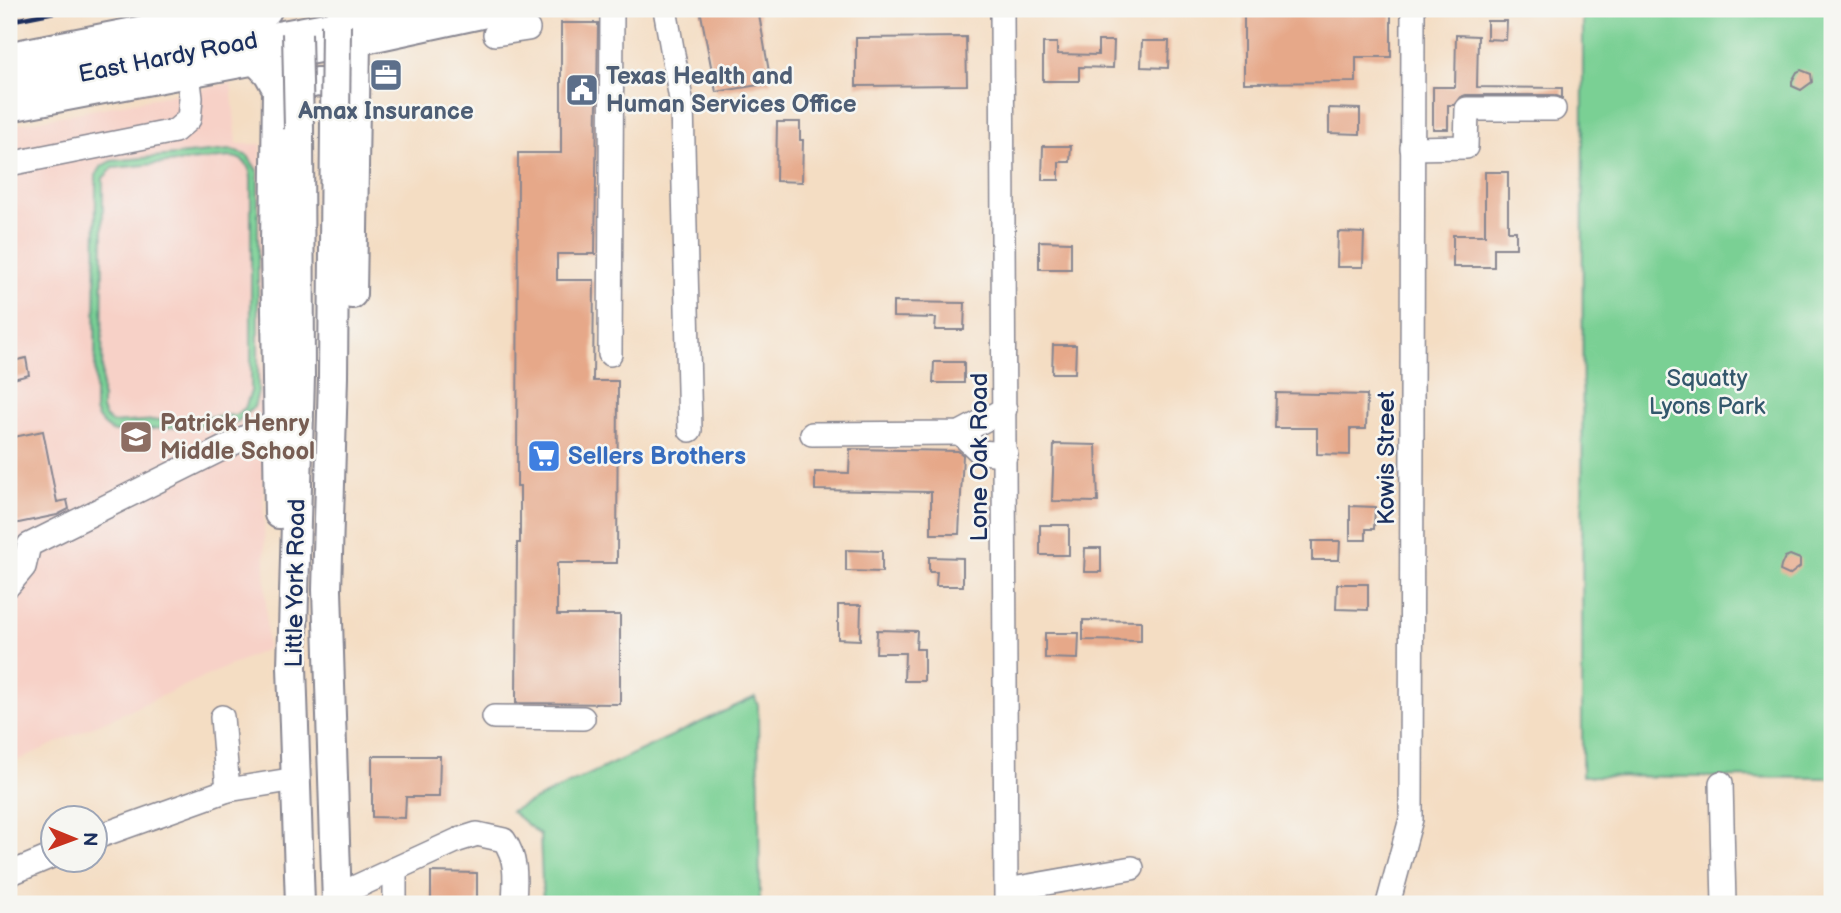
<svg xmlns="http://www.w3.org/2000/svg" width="1841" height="913" font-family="'Balsamiq Sans',sans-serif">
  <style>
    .built { fill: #f7d1c7 }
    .green { fill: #7ad094; stroke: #4a8079; stroke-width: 2; fill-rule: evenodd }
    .building { fill: #e6a889 }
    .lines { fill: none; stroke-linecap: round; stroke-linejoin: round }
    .minor-casing { stroke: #888690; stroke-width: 26 }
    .major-casing { stroke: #888690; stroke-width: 32 }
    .highway-casing { stroke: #888690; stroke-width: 37 }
    .minor { stroke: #fff; stroke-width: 23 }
    .major { stroke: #fff; stroke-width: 28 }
    .highway { stroke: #fff; stroke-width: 33 }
    .rail { stroke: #1b2f5e; stroke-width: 4.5 }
    .major-bridge-casing { stroke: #888690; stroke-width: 32; stroke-linecap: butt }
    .major-bridge { stroke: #fff; stroke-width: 28 }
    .labels { text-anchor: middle; stroke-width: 5; stroke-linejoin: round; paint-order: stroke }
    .street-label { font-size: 24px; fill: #1b2f5e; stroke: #f6f6f2 }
    .service-label { font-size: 24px; font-weight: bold; fill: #4e5e75; stroke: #f6f6f2; text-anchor: start }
    .park-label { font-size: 24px; fill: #33576c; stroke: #f6f6f2 }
    .education-label { font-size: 24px; font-weight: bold; fill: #785e54; stroke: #f6f6f2; text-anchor: start }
    .shop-label { font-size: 24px; font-weight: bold; fill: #366cbe; stroke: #f6f6f2; text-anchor: start }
  </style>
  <rect width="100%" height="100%" fill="#f6f6f2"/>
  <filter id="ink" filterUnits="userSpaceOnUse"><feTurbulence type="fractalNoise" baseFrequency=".0143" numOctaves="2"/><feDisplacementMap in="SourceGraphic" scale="14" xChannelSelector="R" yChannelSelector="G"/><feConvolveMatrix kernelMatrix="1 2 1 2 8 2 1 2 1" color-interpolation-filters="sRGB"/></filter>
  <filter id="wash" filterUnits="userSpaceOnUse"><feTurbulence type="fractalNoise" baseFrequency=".00686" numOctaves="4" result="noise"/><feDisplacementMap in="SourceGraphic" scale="28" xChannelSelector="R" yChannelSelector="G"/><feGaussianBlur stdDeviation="1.57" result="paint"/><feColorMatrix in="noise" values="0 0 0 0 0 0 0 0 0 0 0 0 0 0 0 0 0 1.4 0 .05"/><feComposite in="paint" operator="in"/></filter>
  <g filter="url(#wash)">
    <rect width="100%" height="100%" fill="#f4ddc3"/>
    <!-- built -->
    <polygon class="built" points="231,83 237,144 261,144 263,479 267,649 9,764 9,126"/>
    <!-- green -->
    <g class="green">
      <polygon points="1583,9 1832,9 1832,778 1582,776"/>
      <path d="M231,150L248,156L258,172V392L254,407L237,422L114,432C104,427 98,421 95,411L96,175L102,166L111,161ZM231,157C244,158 250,166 251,178V391L245,408L235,415L112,423L105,417L102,409L103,178L113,168Z"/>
      <polygon points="755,697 758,706 760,904 543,904 540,835 511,811"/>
    </g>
    <g id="blocks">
      <!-- building -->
      <g class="building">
        <polygon points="700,9 758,9 771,83 716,92"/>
        <polygon points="1244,9 1391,9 1391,57 1356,57 1356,82 1244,83"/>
        <polygon points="1487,21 1507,21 1506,40 1487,39"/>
        <polygon points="561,23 598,23 595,254 557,254 557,280 594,280 593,381 618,381 617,563 557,563 557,615 620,615 620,704 516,703 517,543 520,543 520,486 517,486 518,153 561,153"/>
        <polygon points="1456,35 1478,36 1477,87 1562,88 1562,98 1554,95 1466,95 1460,97 1454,105 1448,105 1448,129 1433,129 1433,87 1455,87"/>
        <polygon points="966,37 967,85 856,86 856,38"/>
        <polygon points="1098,41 1114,41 1113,68 1079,67 1079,81 1043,81 1043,43 1057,43 1057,54 1098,55"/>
        <polygon points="1142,41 1169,41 1168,68 1141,67"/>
        <polygon points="1801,70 1811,74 1812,82 1801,90 1792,86 1792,81 1797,72"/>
        <polygon points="1329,108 1360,109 1360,134 1329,133"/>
        <polygon points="777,122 800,122 800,140 803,140 802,182 776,181"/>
        <polygon points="1043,146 1071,146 1070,162 1059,162 1059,180 1042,180"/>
        <polygon points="1485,172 1508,172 1508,231 1516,231 1516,248 1494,248 1494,267 1453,267 1453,235 1485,235"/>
        <polygon points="1338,232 1364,233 1363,267 1337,267"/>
        <polygon points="1039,241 1071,242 1071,269 1039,269"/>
        <polygon points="893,302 965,303 964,330 935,330 936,318 893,317"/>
        <polygon points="1053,345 1076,345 1075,373 1052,373"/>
        <polygon points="26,358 29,375 9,380 9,362"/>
        <polygon points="934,362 964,362 964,383 933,383"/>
        <polygon points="1276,393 1367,395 1366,429 1350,429 1350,455 1317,454 1317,428 1275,428"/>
        <polygon points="43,431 57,502 67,500 69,509 57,515 9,525 9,438"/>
        <polygon points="1054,444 1096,445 1098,502 1052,501"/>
        <polygon points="850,449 958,451 963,455 959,534 931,534 931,492 815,490 815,472 849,473"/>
        <polygon points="1350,506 1375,507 1374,529 1366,529 1366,540 1350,540"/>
        <rect x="1040" y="525" width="29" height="30"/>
        <polygon points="1312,541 1340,541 1339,560 1312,560"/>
        <polygon points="1085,548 1101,548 1101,572 1084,572"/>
        <polygon points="846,550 882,551 882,572 846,571"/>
        <polygon points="1790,555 1800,559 1800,567 1789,575 1780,571 1781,566 1785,557"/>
        <polygon points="929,557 963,558 963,586 936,586 937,572 929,572"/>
        <polygon points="1337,584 1368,584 1368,610 1336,609"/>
        <polygon points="838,605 861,605 860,640 838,639"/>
        <polygon points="1083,620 1141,621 1141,641 1083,640"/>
        <polygon points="877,630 917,631 916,649 924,649 924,681 904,681 905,653 876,653"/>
        <polygon points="1045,633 1079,633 1078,659 1045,658"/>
        <polygon points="372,756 440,756 439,797 406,797 405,818 372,817"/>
        <polygon points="431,872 477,873 477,904 431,904"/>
      </g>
    </g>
  </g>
  <g filter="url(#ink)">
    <use href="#blocks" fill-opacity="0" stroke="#888690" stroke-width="2"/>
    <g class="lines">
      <defs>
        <g id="minor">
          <polyline points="665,9 682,105 690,430"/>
          <polyline points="1002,9 1006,904"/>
          <polyline points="495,34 528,29"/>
          <polyline points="1412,148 1466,147 1467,109 1554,109"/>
          <polyline points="9,164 175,131 189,119 191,98 188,74"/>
          <polyline points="610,354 612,9"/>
          <polyline points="960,433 980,452 1006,454"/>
          <polyline points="812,434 960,433 1005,409"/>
          <polyline points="9,585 24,567 29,545 276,422"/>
          <polyline points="222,717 228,790"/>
          <polyline points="494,717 583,718"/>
          <polyline points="1721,783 1724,904"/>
          <polyline points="94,838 228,790 296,779"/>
          <polyline points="9,874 52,856"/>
          <polyline points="1007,890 1132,868"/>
          <path d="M336,896L458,840L477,834L504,840C518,860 515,881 514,904"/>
          <polyline points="395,904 395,869"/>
          <polyline points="1388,904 1411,819 1413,9"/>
        </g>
        <g id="major">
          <polyline points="256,61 268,73 277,89 275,243 279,514"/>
          <polyline points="9,87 336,25 409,9"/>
          <polyline points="282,103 291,89 316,82 347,85 353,95"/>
          <polyline points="9,107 356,41 504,9"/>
          <polyline points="335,122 333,377 327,590 337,904"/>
          <polyline points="299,129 300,376 292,667 300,904"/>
          <polyline points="352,294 356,41"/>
        </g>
        <polyline id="highway" points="9,59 265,9"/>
      </defs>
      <!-- minor casing -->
      <use href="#minor" class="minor-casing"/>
      <!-- major casing -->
      <use href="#major" class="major-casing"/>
      <!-- highway casing -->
      <use href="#highway" class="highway-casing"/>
      <!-- minor -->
      <use href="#minor" class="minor"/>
      <!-- major -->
      <use href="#major" class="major"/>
      <!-- highway -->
      <use href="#highway" class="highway"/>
      <!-- rail -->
      <polyline class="rail" points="9,21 70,9"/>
      <defs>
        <g id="major-bridge">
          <polyline points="297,33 299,129"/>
          <polyline points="335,122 336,25"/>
        </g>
      </defs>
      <!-- major-bridge casing -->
      <use href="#major-bridge" class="major-bridge-casing"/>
      <!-- major-bridge -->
      <use href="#major-bridge" class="major-bridge"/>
    </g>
  </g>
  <!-- icons -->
  <defs>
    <symbol id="office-square" viewBox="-11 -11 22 22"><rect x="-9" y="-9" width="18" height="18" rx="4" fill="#5c6f8a" stroke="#f6f6f2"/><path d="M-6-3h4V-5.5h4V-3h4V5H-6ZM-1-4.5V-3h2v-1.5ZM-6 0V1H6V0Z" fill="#fff"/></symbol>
    <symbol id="civic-square" viewBox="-11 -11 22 22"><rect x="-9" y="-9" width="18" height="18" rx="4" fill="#5c6f8a" stroke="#f6f6f2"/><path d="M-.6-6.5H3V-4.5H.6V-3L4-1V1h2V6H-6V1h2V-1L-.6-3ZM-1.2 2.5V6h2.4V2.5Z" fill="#fff"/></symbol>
    <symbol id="school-square" viewBox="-11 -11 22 22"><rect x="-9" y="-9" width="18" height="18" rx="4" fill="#8d6e63" stroke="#f6f6f2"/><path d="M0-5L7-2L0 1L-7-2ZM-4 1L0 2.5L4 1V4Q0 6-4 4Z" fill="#fff"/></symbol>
    <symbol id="supermarket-square" viewBox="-11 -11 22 22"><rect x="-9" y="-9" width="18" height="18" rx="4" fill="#3f7fe0" stroke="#f6f6f2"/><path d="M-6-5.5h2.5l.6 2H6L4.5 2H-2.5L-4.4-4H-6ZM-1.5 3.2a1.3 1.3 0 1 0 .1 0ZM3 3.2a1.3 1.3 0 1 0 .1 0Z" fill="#fff"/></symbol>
  </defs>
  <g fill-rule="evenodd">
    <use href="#office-square" x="367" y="56" width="38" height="38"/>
    <use href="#civic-square" x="563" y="71" width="38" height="38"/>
    <use href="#school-square" x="117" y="418" width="38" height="38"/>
    <use href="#supermarket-square" x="525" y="437" width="38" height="38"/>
  </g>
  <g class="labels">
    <!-- street labels -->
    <g class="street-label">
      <text transform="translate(168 57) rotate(-11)" y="8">East Hardy Road</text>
      <text transform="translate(979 457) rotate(-90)" y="8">Lone Oak Road</text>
      <text transform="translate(1386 458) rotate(-90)" y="8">Kowis Street</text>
      <text transform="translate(295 583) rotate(-89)" y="8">Little York Road</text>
    </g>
    <!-- service labels -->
    <g class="service-label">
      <text x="606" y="84">Texas Health and<tspan x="606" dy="28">Human Services Office</tspan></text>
      <text x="386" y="119" text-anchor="middle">Amax Insurance</text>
    </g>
    <!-- park labels -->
    <g class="park-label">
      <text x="1707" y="386">Squatty<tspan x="1707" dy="28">Lyons Park</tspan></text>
    </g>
    <!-- education labels -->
    <g class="education-label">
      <text x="160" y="431">Patrick Henry<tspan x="160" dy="28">Middle School</tspan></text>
    </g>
    <!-- shop labels -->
    <g class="shop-label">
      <text x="568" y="464">Sellers Brothers</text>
    </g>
  </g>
  <!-- margin -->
  <rect width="1841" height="913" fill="none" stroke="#f6f6f2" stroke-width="35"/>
  <!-- north arrow -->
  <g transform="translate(74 839) rotate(91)"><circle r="33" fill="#f6f6f2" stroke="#9ea6b7" stroke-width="2"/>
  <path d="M0-5L12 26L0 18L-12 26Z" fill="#c8321e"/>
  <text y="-10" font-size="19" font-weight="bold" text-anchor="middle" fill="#1b2f5e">N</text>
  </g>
</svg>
